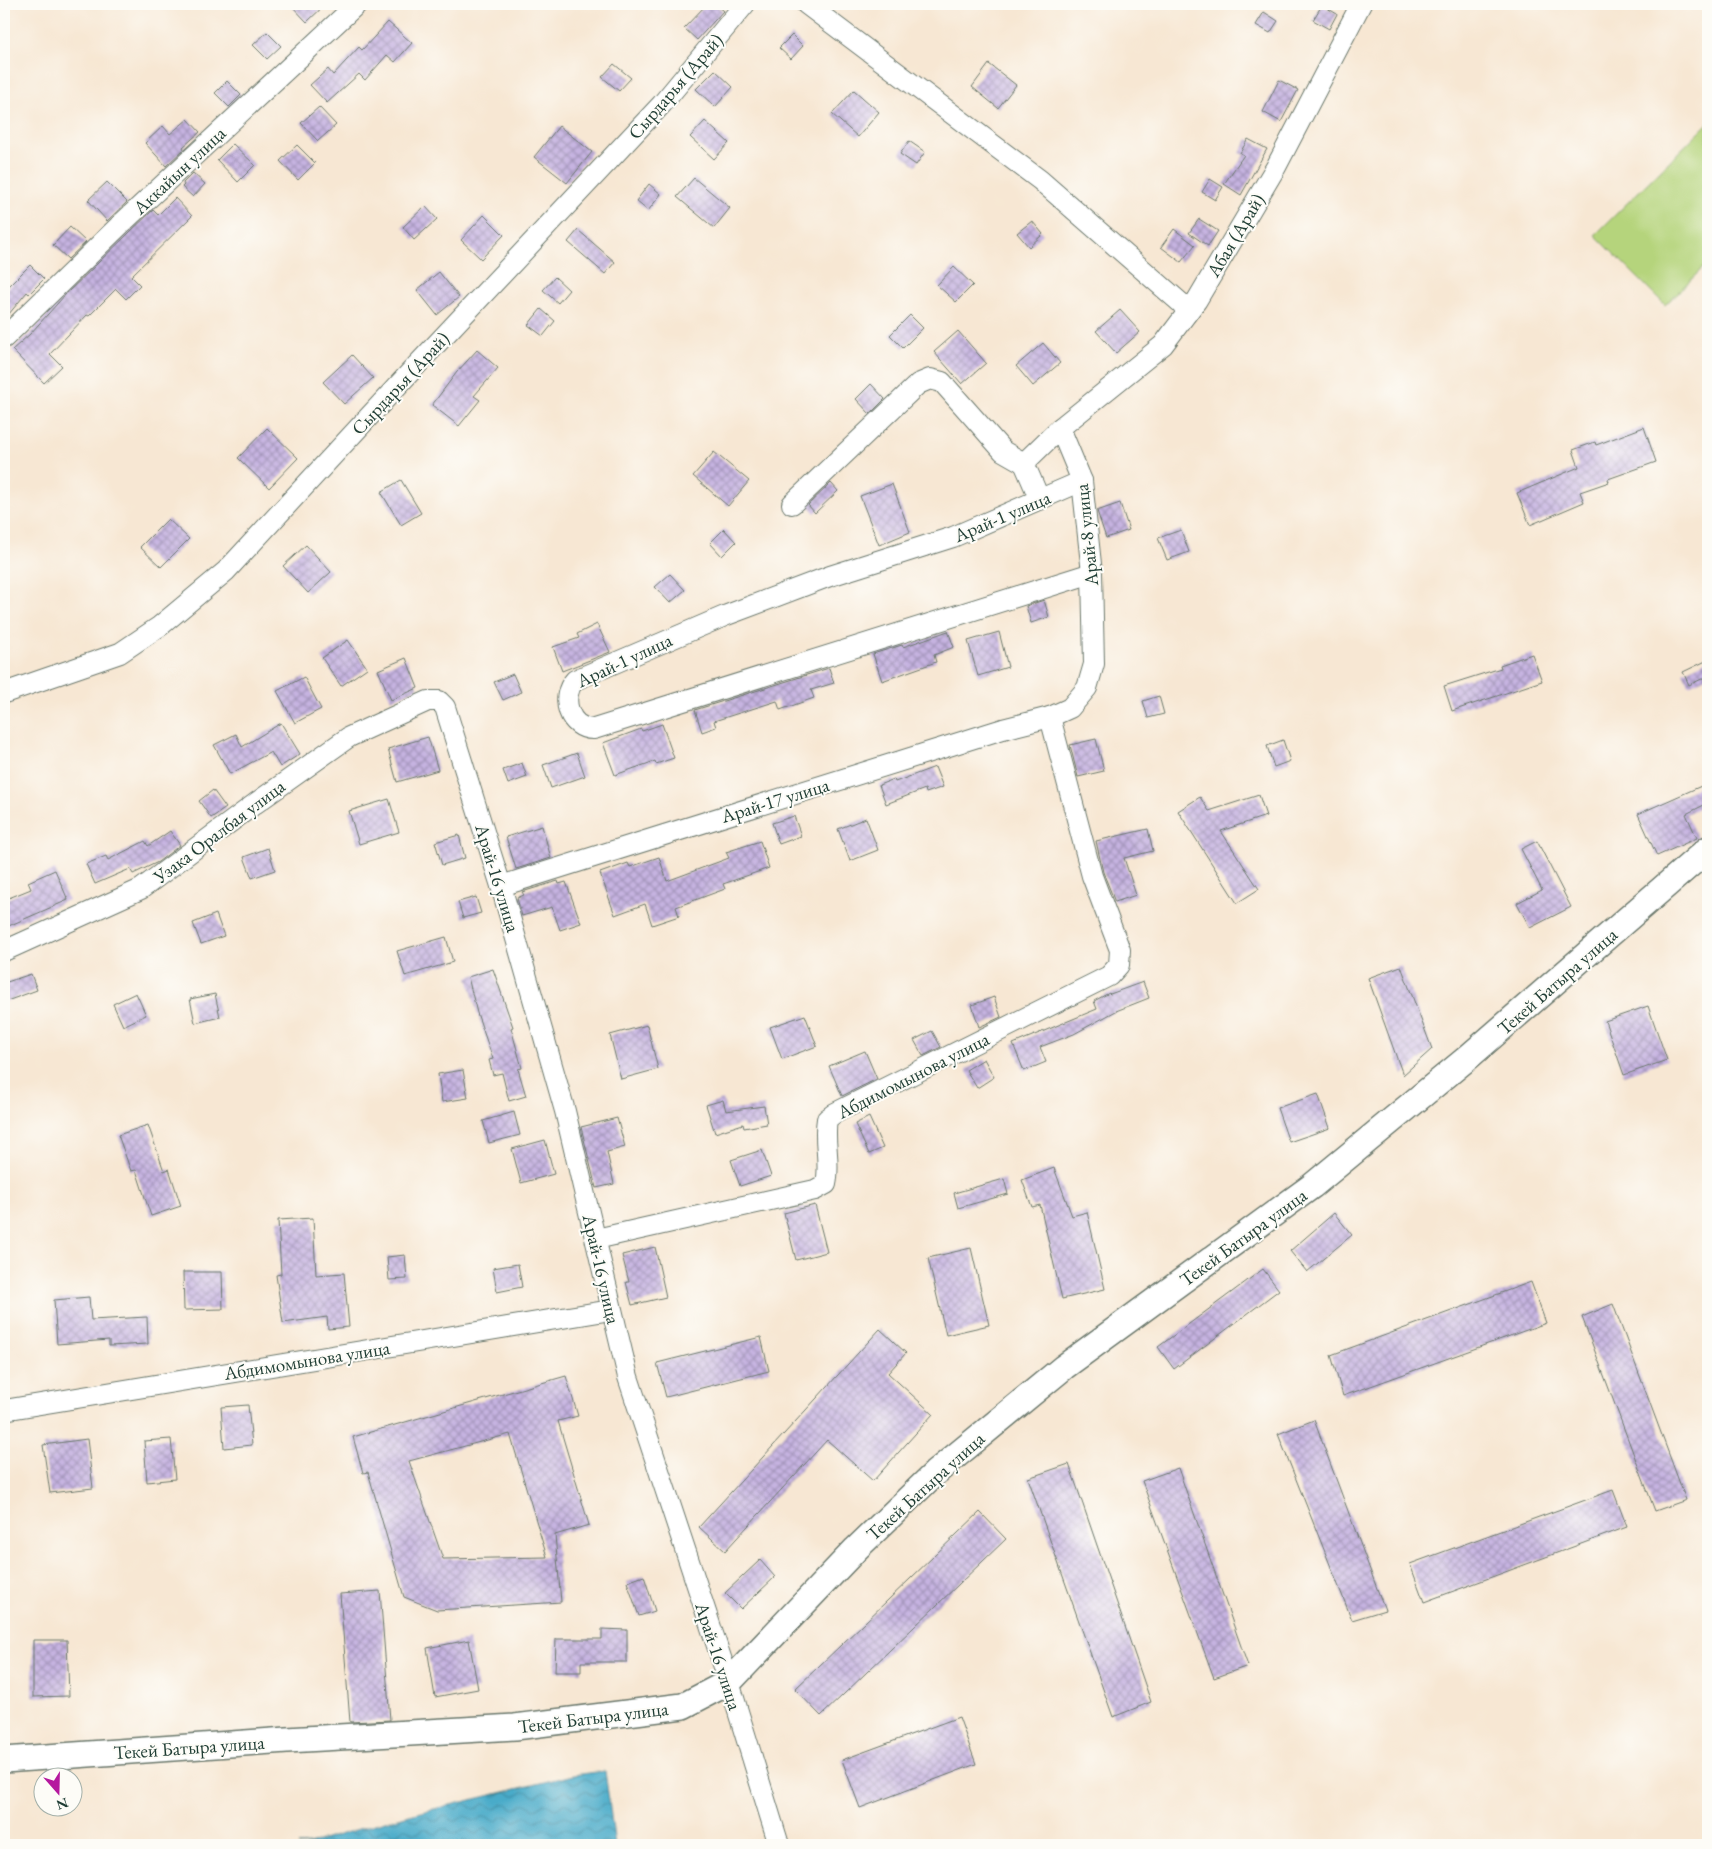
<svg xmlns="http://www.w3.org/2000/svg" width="1712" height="1849" font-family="'EB Garamond',serif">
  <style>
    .green { fill: #b5d47b; stroke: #6a8858 }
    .water { fill: url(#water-waves); stroke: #34747e }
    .building { fill: url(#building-cross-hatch); fill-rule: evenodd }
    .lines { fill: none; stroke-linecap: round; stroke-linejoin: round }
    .minor-casing { stroke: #6b786c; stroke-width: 22 }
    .tertiary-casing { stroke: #6b786c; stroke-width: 28 }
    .minor { stroke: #fff; stroke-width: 20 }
    .tertiary { stroke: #fff; stroke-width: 25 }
    .labels { text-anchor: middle; stroke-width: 4; stroke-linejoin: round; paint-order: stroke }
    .street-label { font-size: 19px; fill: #1f3d34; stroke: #fdfcf7 }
  </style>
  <defs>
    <pattern id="water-waves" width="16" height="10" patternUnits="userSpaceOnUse" patternTransform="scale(1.25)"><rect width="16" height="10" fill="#4aabc9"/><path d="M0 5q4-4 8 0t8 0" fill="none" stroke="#3d8ca4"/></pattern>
    <pattern id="building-cross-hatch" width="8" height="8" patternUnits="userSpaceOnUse" patternTransform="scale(1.25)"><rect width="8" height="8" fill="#c6b3e1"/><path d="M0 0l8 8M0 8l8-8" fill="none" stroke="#a093b7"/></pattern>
  </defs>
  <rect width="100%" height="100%" fill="#fdfcf7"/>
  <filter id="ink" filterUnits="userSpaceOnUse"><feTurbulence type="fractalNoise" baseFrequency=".02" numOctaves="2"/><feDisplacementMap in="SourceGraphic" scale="10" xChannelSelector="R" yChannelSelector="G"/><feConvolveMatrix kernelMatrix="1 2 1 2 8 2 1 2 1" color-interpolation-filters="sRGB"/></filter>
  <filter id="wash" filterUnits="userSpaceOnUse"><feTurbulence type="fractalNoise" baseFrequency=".0096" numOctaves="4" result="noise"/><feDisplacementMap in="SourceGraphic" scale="20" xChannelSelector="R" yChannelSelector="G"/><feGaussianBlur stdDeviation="1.12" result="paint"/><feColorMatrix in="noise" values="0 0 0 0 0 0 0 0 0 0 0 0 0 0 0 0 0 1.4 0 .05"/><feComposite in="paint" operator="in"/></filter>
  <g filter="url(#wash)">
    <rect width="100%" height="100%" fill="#f7e7d3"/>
    <!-- green -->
    <polygon class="green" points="1708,123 1708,263 1665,305 1595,235"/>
    <!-- water -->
    <polygon class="water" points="605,1771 615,1845 298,1845 309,1844 385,1821 573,1775"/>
    <g id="blocks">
      <!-- building -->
      <g class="building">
        <polygon points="290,4 326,4 307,22"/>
        <polygon points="707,4 715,4 723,11 697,40 684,28"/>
        <polygon points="1322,5 1337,14 1329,29 1313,20"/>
        <polygon points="1264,12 1278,21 1270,33 1256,25"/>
        <polygon points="388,22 412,43 395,62 387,55 365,80 359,74 327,103 310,85 328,69 333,75 359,47 362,50"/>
        <polygon points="267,32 281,46 267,59 253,45"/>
        <polygon points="792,35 803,46 791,59 779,48"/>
        <polygon points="614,64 631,78 619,91 602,77"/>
        <polygon points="989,64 1016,85 998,108 972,87"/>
        <polygon points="715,70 733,87 715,107 696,89"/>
        <polygon points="1279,80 1298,90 1281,122 1263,112"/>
        <polygon points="227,81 241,95 229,107 215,93"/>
        <polygon points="854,90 879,112 858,137 832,114"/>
        <polygon points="319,107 336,125 318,141 301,123"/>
        <polygon points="188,119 200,132 183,147 184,149 166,166 145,143 163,126 170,134"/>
        <polygon points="705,121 729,143 714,159 690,137"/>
        <polygon points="559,126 592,152 567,183 534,157"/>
        <polygon points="1248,139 1267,149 1241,195 1224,184 1244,155 1240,153"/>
        <polygon points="909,141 925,152 916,165 900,154"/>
        <polygon points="233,144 255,165 238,182 217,160"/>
        <polygon points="297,145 315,163 298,180 280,161"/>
        <polygon points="193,173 205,184 193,197 182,187 184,185 183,183"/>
        <polygon points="694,178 730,208 714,228 677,197"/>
        <polygon points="1210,179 1223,187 1215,200 1202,192"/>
        <polygon points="107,182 127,202 107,221 88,200"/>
        <polygon points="649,184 661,194 648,211 636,201"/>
        <polygon points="175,198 192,216 131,276 140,285 126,299 116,289 89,316 87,315 50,354 62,366 44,383 12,350 30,334 66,294 129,233 153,210 158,215"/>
        <polygon points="425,206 437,219 414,240 403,227"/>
        <polygon points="484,215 504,235 481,259 461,240"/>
        <polygon points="1199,219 1218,231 1208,246 1189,233"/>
        <polygon points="1032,221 1043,234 1029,247 1017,233"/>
        <polygon points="70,227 86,242 68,259 53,245"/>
        <polygon points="1174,229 1195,245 1181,262 1161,247"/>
        <polygon points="578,230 615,262 605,274 568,242"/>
        <polygon points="30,265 44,279 29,294 27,292 4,320 4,291"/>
        <polygon points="954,267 973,285 956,302 937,285"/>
        <polygon points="439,272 459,297 437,315 417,290"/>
        <polygon points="555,277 569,290 558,303 543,290"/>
        <polygon points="541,309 555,321 543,336 528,325"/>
        <polygon points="1120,310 1140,332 1116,353 1096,331"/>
        <polygon points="910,315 923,328 903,348 890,335"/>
        <polygon points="958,331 986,363 962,384 934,352"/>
        <polygon points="1043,343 1060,363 1033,386 1016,366"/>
        <polygon points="477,350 498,368 474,396 480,400 459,426 432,405 457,372"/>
        <polygon points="352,355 373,378 344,404 323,382"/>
        <polygon points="871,384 885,399 870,414 856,399"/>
        <polygon points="1644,427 1656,462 1608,479 1609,482 1580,492 1584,502 1530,525 1517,493 1579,467 1573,450 1595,442 1596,445"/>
        <polygon points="267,428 298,458 269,488 238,458"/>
        <polygon points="714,452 749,481 728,506 693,476"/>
        <polygon points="401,480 421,513 401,525 381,492"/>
        <polygon points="831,483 838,491 815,513 808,505"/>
        <polygon points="892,484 910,532 879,545 860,496"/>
        <polygon points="1120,503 1129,530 1106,538 1097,511"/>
        <polygon points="168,519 189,539 161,567 140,547"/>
        <polygon points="724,529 736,542 722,556 710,543"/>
        <polygon points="1181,530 1189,552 1167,560 1158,538"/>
        <polygon points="306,545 331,572 308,593 283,566"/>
        <polygon points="670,574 685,590 670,603 655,587"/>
        <polygon points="1044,600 1049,617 1031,623 1026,606"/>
        <polygon points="597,624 610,652 562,671 553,647 579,638 577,634"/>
        <polygon points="948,631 954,647 934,655 936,662 882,681 873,654 902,645 903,647"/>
        <polygon points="999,632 1008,667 978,676 968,641"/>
        <polygon points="348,640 367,668 341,686 322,658"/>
        <polygon points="1532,654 1542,681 1452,711 1444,686 1501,668 1500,665"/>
        <polygon points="406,658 418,688 391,700 378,670"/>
        <polygon points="1708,660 1708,676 1689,685 1683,672"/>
        <polygon points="829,668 834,683 811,690 814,698 780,710 777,701 714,721 716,727 702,732 695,710"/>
        <polygon points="513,674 521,692 503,700 494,682"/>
        <polygon points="304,677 321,709 295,723 277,691"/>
        <polygon points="1159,696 1164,714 1148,718 1143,701"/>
        <polygon points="281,723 300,754 280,767 271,752 230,774 214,745 236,734 242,747"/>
        <polygon points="662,724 674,758 656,764 655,761 615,775 603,743 641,729 642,731"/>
        <polygon points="428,737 438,770 397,782 388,749"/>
        <polygon points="1096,739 1104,771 1078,777 1070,745"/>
        <polygon points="1283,740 1290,761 1274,767 1267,746"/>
        <polygon points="577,753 585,776 551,788 543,765"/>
        <polygon points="522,763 527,777 508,784 503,770"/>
        <polygon points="935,767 943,787 926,793 925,789 886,804 879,785 894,779 895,782"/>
        <polygon points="1708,783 1708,803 1686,814 1697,838 1657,856 1638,814"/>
        <polygon points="213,790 226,808 211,818 199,801"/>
        <polygon points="1259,795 1266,816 1221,831 1259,889 1237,903 1178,811 1200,797 1209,811"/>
        <polygon points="389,799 399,832 359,844 349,811"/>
        <polygon points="794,816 801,836 779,844 772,823"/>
        <polygon points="866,818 878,850 850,861 838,829"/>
        <polygon points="542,826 551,858 516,869 506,837"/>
        <polygon points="1148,829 1153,851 1124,858 1136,895 1115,902 1103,872 1096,841"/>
        <polygon points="170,831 180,845 158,862 133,874 130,869 95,884 86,864 106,856 108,860 145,841 148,846"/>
        <polygon points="459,835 465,858 442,865 435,842"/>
        <polygon points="760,841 769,868 723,884 725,889 676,907 679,916 652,925 645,904 615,915 600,873 628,863 630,867 659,857 667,881 729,858 726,852"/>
        <polygon points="1537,841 1571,907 1530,928 1517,903 1542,890 1521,849"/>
        <polygon points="268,848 275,870 252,878 244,857"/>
        <polygon points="55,870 68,900 4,928 4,900 31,889 28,882"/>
        <polygon points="558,881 559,884 566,882 581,923 560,930 552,907 522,916 517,898 524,895 522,892"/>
        <polygon points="476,897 481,913 463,918 458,902"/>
        <polygon points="216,914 224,936 201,944 193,923"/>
        <polygon points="446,937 453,962 405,976 397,951"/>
        <polygon points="1401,966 1432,1049 1403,1075 1368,978"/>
        <polygon points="493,969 513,1027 511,1028 522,1068 518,1069 526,1096 509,1101 502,1073 493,1075 489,1060 493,1059 477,1013 468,977"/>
        <polygon points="31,974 37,990 4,1002 4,983"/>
        <polygon points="1143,982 1149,998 1116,1011 1074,1034 1040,1047 1046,1062 1024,1071 1013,1044 1097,1009 1094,1001 1109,993 1110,994"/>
        <polygon points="136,993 146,1015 123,1026 113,1004"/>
        <polygon points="215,994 220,1017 195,1023 190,999"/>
        <polygon points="994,997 1001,1017 979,1027 972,1005"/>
        <polygon points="1648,1006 1667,1060 1624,1075 1605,1021"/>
        <polygon points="805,1015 817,1046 782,1059 770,1027"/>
        <polygon points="647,1025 658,1069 621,1079 610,1035"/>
        <polygon points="932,1031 941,1047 923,1056 914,1040"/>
        <polygon points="865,1051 877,1079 842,1096 829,1066"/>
        <polygon points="984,1059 994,1077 977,1088 966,1070"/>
        <polygon points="463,1070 468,1098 442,1102 438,1074"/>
        <polygon points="1318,1094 1330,1128 1289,1142 1277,1108"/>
        <polygon points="723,1100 726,1111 764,1106 767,1124 744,1128 743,1124 715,1133 706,1105"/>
        <polygon points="514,1112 520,1135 489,1143 483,1121"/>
        <polygon points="869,1117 883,1148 869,1154 855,1124"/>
        <polygon points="617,1118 625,1147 607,1152 614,1184 596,1188 581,1127"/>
        <polygon points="148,1125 164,1171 169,1169 181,1206 151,1216 136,1170 131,1171 118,1135"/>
        <polygon points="545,1140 554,1174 521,1183 512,1149"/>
        <polygon points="762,1150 771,1176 740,1186 731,1160"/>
        <polygon points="1054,1168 1072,1216 1087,1212 1105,1289 1062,1299 1040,1205 1032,1207 1022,1180"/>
        <polygon points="1004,1179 1008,1194 958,1208 954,1193"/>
        <polygon points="815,1205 827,1252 796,1260 784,1213"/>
        <polygon points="1334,1213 1352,1235 1307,1272 1290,1251"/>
        <polygon points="313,1218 316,1275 344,1273 349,1327 328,1329 327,1317 283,1323 276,1275 281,1274 278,1220"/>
        <polygon points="655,1247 666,1297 632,1305 626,1282 629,1282 622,1255"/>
        <polygon points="971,1248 989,1325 946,1335 928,1258"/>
        <polygon points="405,1255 407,1279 389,1280 387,1257"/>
        <polygon points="518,1264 522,1287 497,1292 493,1268"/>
        <polygon points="1263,1269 1279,1290 1174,1369 1158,1347"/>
        <polygon points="183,1272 222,1272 223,1309 184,1310"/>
        <polygon points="1531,1282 1546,1323 1343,1396 1331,1355"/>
        <polygon points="89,1297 91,1320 147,1317 148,1344 109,1346 109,1340 57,1344 54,1300"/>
        <polygon points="1613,1304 1686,1500 1655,1511 1582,1317"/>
        <polygon points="880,1329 906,1353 888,1373 933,1414 873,1481 827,1440 725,1551 699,1527"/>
        <polygon points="761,1337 769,1371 666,1397 657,1363"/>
        <path d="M566,1376L578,1416L558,1421L589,1525L555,1535L561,1602L437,1610L404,1597L368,1472L363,1473L353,1437ZM510,1434L547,1557L443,1559L409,1461Z"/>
        <polygon points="248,1405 252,1445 224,1448 221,1407"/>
        <polygon points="1314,1420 1385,1610 1352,1620 1278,1434"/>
        <polygon points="87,1439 93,1488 50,1493 43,1445"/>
        <polygon points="171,1439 175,1479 147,1482 144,1441"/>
        <polygon points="1069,1464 1151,1702 1113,1717 1028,1478"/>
        <polygon points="1178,1468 1248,1666 1214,1678 1142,1481"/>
        <polygon points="1613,1490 1627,1527 1424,1602 1410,1564"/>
        <polygon points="980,1512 1006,1539 821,1716 795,1689"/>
        <polygon points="760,1560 775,1577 741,1609 725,1593"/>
        <polygon points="644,1576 655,1611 639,1616 627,1582"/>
        <polygon points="380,1591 390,1720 350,1722 340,1594"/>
        <polygon points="602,1629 627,1630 627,1662 581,1662 581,1672 555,1672 556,1639 602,1639"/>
        <polygon points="33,1640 67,1640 69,1696 33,1697"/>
        <polygon points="469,1640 478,1689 435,1697 427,1648"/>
        <polygon points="959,1717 976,1764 860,1808 842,1760"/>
      </g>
    </g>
  </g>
  <g filter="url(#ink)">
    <use href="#blocks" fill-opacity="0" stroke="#6b786c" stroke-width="1"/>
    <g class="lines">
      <defs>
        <g id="minor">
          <polyline points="806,4 1040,180 1182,304 1187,313"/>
          <polyline points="4,338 121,224 357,4"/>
          <polyline points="1024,463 1060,428 1163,345 1197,300 1276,167 1361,4"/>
          <polyline points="1024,463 1040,500"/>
          <path d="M1082,481L953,537L830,576L727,615L575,680C559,697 569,730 594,729L1092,573"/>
          <polyline points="792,504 918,384 930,379 942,382 1003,451 1024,463"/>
          <polyline points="4,693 120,653 160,626 226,571 414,368 662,104 745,4"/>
          <polyline points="501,886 1003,729 1050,717 1070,708 1087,688 1094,664 1092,573 1082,481 1060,428"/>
          <polyline points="4,951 141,889 256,803 349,737 428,701 439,701 445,707 501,886 565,1111 628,1377 729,1682 779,1845"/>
          <path d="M596,1239L815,1190L826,1184C831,1162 823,1141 827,1119L835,1113L1109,976L1119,965L1120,950L1092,876L1050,717"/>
          <polyline points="4,1410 611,1310"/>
        </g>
        <polyline id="tertiary" points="4,1760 287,1740 515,1727 683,1706 729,1682 856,1549 935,1473 1064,1367 1312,1186 1465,1060 1708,849"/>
      </defs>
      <!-- minor casing -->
      <use href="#minor" class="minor-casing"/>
      <!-- tertiary casing -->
      <use href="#tertiary" class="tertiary-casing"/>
      <!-- minor -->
      <use href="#minor" class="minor"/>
      <!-- tertiary -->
      <use href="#tertiary" class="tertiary"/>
    </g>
  </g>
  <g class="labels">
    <!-- street labels -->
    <g class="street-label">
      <text transform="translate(675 86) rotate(-49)" y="7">Сырдарья (Арай)</text>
      <text transform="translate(179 170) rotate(-43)" y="7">Аккайын улица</text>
      <text transform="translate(1235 235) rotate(-59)" y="7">Абая (Арай)</text>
      <text transform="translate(400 383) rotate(-47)" y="7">Сырдарья (Арай)</text>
      <text transform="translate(1002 516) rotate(-23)" y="7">Арай-1 улица</text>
      <text transform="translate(1086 535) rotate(-96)" y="7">Арай-8 улица</text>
      <text transform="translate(624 660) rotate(-25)" y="7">Арай-1 улица</text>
      <text transform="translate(775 800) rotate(-17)" y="7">Арай-17 улица</text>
      <text transform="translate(219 831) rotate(-37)" y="7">Узака Оралбая улица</text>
      <text transform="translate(498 878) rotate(73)" y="7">Арай-16 улица</text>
      <text transform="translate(1557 981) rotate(-41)" y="7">Текей Батыра улица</text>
      <text transform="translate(913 1075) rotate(-27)" y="7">Абдимомынова улица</text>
      <text transform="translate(1243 1237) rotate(-36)" y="7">Текей Батыра улица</text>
      <text transform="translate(602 1269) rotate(77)" y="7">Арай-16 улица</text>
      <text transform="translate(307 1360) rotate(-9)" y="7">Абдимомынова улица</text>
      <text transform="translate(925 1486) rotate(-42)" y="7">Текей Батыра улица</text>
      <text transform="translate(719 1656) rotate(72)" y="7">Арай-16 улица</text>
      <text transform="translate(593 1717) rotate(-7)" y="7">Текей Батыра улица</text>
      <text transform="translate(189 1747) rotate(-4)" y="7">Текей Батыра улица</text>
    </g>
  </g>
  <!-- margin -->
  <rect width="1712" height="1849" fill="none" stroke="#fdfcf7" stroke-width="20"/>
  <!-- north arrow -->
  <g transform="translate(58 1792) rotate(160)"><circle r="24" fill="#fdfcf7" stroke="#a4b0a9"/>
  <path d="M0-4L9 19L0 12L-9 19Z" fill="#b5179e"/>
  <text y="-8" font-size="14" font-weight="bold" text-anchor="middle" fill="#1f3d34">N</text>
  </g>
</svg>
